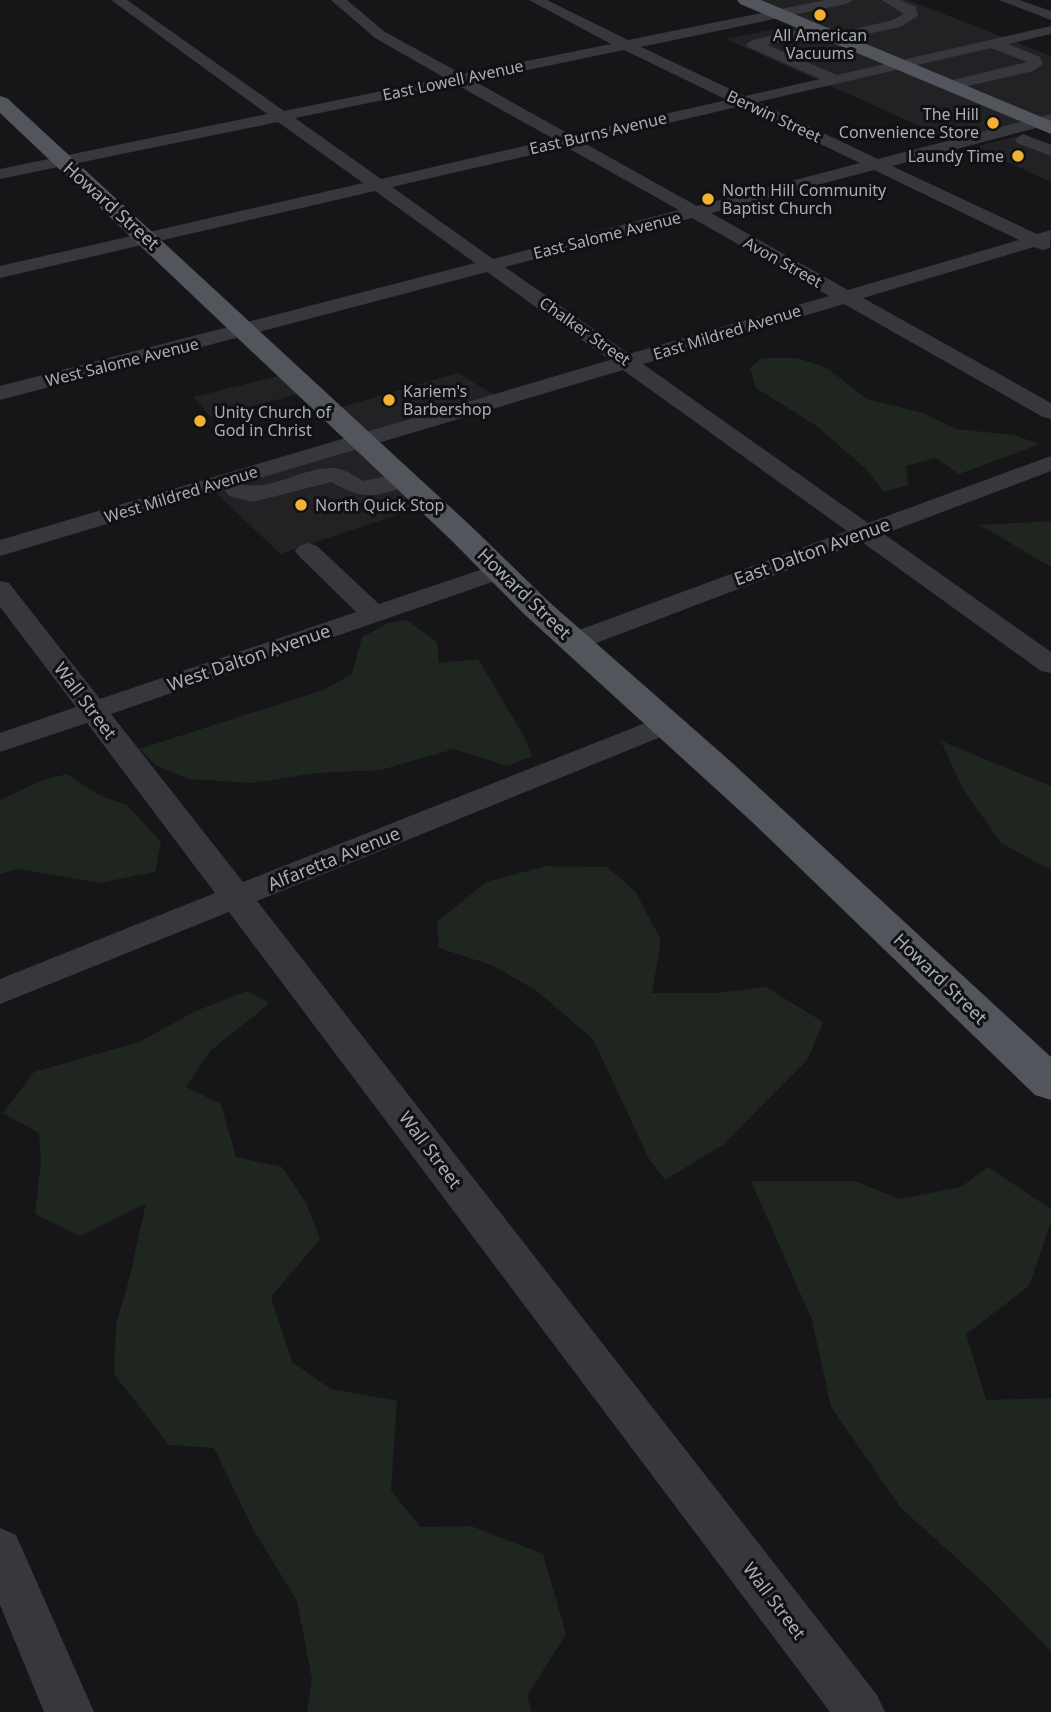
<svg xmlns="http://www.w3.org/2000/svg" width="1051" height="1712" font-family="'Noto Sans',sans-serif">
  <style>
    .built { fill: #222225 }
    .green { fill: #1e261f }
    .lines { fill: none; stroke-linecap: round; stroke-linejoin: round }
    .minor { fill: #37383d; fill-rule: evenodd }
    .major { fill: #53555c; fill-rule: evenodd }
    .poi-dot { fill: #f2b134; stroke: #111113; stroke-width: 2.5 }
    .labels { text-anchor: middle; stroke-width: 6; stroke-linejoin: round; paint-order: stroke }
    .far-poi-label { font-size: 16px; fill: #a8adb8; stroke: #111113; text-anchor: start }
    .far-street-label { font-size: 16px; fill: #a8adb8; stroke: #111113 }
    .street-label { font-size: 18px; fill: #a8adb8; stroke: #111113 }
  </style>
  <rect width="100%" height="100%" fill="#161618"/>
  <!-- built -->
  <g class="built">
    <polygon points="750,0 908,0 1051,56 1051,128 1038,123 960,144 726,39 800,24"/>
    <polygon points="1024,135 1051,144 1051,182 975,147"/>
    <polygon points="290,373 310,391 211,417 193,397"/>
    <polygon points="458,373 501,399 363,441 430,504 280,554 209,486 362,441 331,410"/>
  </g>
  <!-- green -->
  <g class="green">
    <polygon points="762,358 797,358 827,368 867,399 923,413 956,429 1014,435 1040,444 959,474 936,458 906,466 908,485 884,492 865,468 818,427 756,388 750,368"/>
    <polygon points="1051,521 1051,567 980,525"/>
    <polygon points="407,620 437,642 439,663 478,659 525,738 532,756 507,766 454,749 381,770 316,773 253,783 188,779 156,765 139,749 323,690 352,674 362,637 388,623"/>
    <polygon points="941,741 1051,786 1051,870 1001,843 963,789"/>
    <polygon points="67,774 99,795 127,805 161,842 155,872 99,883 19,869 0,874 0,800 43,780"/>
    <polygon points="546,866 607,867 635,891 661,940 652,993 718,993 766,987 823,1022 808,1059 724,1144 665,1180 649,1159 593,1039 537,991 494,966 439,948 437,922 486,882"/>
    <polygon points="247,991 270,1003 210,1051 186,1087 221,1104 236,1157 282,1167 306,1203 320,1239 271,1297 292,1362 331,1389 397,1401 391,1490 420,1527 471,1526 543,1554 566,1634 527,1696 532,1712 307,1712 312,1679 297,1601 253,1529 214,1448 169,1445 114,1374 116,1324 129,1280 146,1203 80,1236 35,1214 41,1161 39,1133 3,1113 34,1072 139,1042 196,1011"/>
    <polygon points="988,1167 1051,1209 1051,1222 1029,1286 966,1334 986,1400 1051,1398 1051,1651 984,1583 901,1508 831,1407 812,1320 751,1181 855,1181 899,1199 961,1187"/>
  </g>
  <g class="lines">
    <!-- minor -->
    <g class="minor">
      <path d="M111,0H127L284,111L445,78L375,38L331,0H347L385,32L462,74L611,44L529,0H547L628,40L825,0H853L846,4L641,47L745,96L820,79L748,47L746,44L753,40L817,26L822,27L824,30L822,33L768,45L837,75L1051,26V34L1008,44L1040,57L1043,64L1033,71L951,90L945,88L943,85L945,82L1027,62L991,48L758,102L878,159L1051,114V124L892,166L1037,234L1051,230L1050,248L1043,250L1034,247L863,298L1051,403V419L1043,417L844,304L643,364L868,523L1051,456V471L884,534L1051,652V673L1041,671L862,542L583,648L573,650L563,648L559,642L563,636L847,531L623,370L240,484C272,492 302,467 333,468C346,469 354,476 364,481L404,472L412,474L416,479C411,486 404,487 396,490C367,499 357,496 331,482L253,502L229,496L225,491L227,488L0,556V540L610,360L487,272L0,400V386L475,263L375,191L0,278V266L363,183L278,122L0,179V169L267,114ZM624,50L727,100L571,135L474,81ZM457,85L554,139L381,179L295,118ZM741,106L860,163L697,206L584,143ZM566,147L679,210L493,259L392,187ZM874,170L1019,240L848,290L711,213ZM692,218L829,296L629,354L505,267Z"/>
      <polygon points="882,0 901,0 916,7 918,16 900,27 835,41 830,40 828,37 830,34 890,21 904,14"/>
      <polygon points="999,0 1019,0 1051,11 1051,20"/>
      <polygon points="1023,134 1051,145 1051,156 1017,143 1015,139"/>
      <polygon points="308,543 317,546 379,604 498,564 507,567 511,572 507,577 111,714 243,882 658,718 668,715 678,718 682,724 678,730 257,901 877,1695 885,1712 830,1712 229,912 0,1004 0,979 215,893 87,723 0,752 0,733 76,707 0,607 0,581 9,583 100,699 356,612 299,556 295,551 299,546"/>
      <polygon points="0,1528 16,1535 94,1712 44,1712 0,1605"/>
    </g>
    <!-- major -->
    <g class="major">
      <polygon points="737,0 761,0 1051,121 1051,134 740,4"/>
      <polygon points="0,96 7,98 473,528 548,601 729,760 1051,1057 1051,1100 1035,1095 751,821 525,615 451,540 0,113"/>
    </g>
  </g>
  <!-- markers -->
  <g class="poi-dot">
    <circle cx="820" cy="15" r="7"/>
    <circle cx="993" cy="123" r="7"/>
    <circle cx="1018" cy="156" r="7"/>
    <circle cx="708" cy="199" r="7"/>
    <circle cx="389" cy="400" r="7"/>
    <circle cx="200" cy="421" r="7"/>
    <circle cx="301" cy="505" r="7"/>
  </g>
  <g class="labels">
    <!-- far-poi labels -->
    <g class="far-poi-label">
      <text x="820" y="41" text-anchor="middle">All American<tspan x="820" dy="18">Vacuums</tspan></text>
      <text x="979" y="120" text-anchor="end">The Hill<tspan x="979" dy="18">Convenience Store</tspan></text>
      <text x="1004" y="162" text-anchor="end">Laundy Time</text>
      <text x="722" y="196">North Hill Community<tspan x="722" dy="18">Baptist Church</tspan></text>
      <text x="403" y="397">Kariem's<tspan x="403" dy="18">Barbershop</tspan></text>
      <text x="214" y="418">Unity Church of<tspan x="214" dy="18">God in Christ</tspan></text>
      <text x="315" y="511">North Quick Stop</text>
    </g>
    <!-- far-street labels -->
    <g class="far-street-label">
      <text transform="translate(453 80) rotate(-12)" y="6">East Lowell Avenue</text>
      <text transform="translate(774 116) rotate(25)" y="6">Berwin Street</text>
      <text transform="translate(598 133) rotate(-13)" y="6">East Burns Avenue</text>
      <text transform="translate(607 235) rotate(-14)" y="6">East Salome Avenue</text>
      <text transform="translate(783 262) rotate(29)" y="6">Avon Street</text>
      <text transform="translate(585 331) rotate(35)" y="6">Chalker Street</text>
      <text transform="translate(727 332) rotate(-17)" y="6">East Mildred Avenue</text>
      <text transform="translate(122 362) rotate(-14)" y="6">West Salome Avenue</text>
      <text transform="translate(181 494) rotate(-17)" y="6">West Mildred Avenue</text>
    </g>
    <!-- street labels -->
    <g class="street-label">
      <text transform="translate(111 206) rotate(42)" y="6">Howard Street</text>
      <text transform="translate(812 552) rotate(-20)" y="6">East Dalton Avenue</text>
      <text transform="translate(524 594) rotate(44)" y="6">Howard Street</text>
      <text transform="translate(249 658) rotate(-19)" y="6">West Dalton Avenue</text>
      <text transform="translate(85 701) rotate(53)" y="6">Wall Street</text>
      <text transform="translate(334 859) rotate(-22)" y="6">Alfaretta Avenue</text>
      <text transform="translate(940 979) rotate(44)" y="6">Howard Street</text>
      <text transform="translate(430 1150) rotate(53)" y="6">Wall Street</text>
      <text transform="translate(774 1601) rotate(53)" y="6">Wall Street</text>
    </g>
  </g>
</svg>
